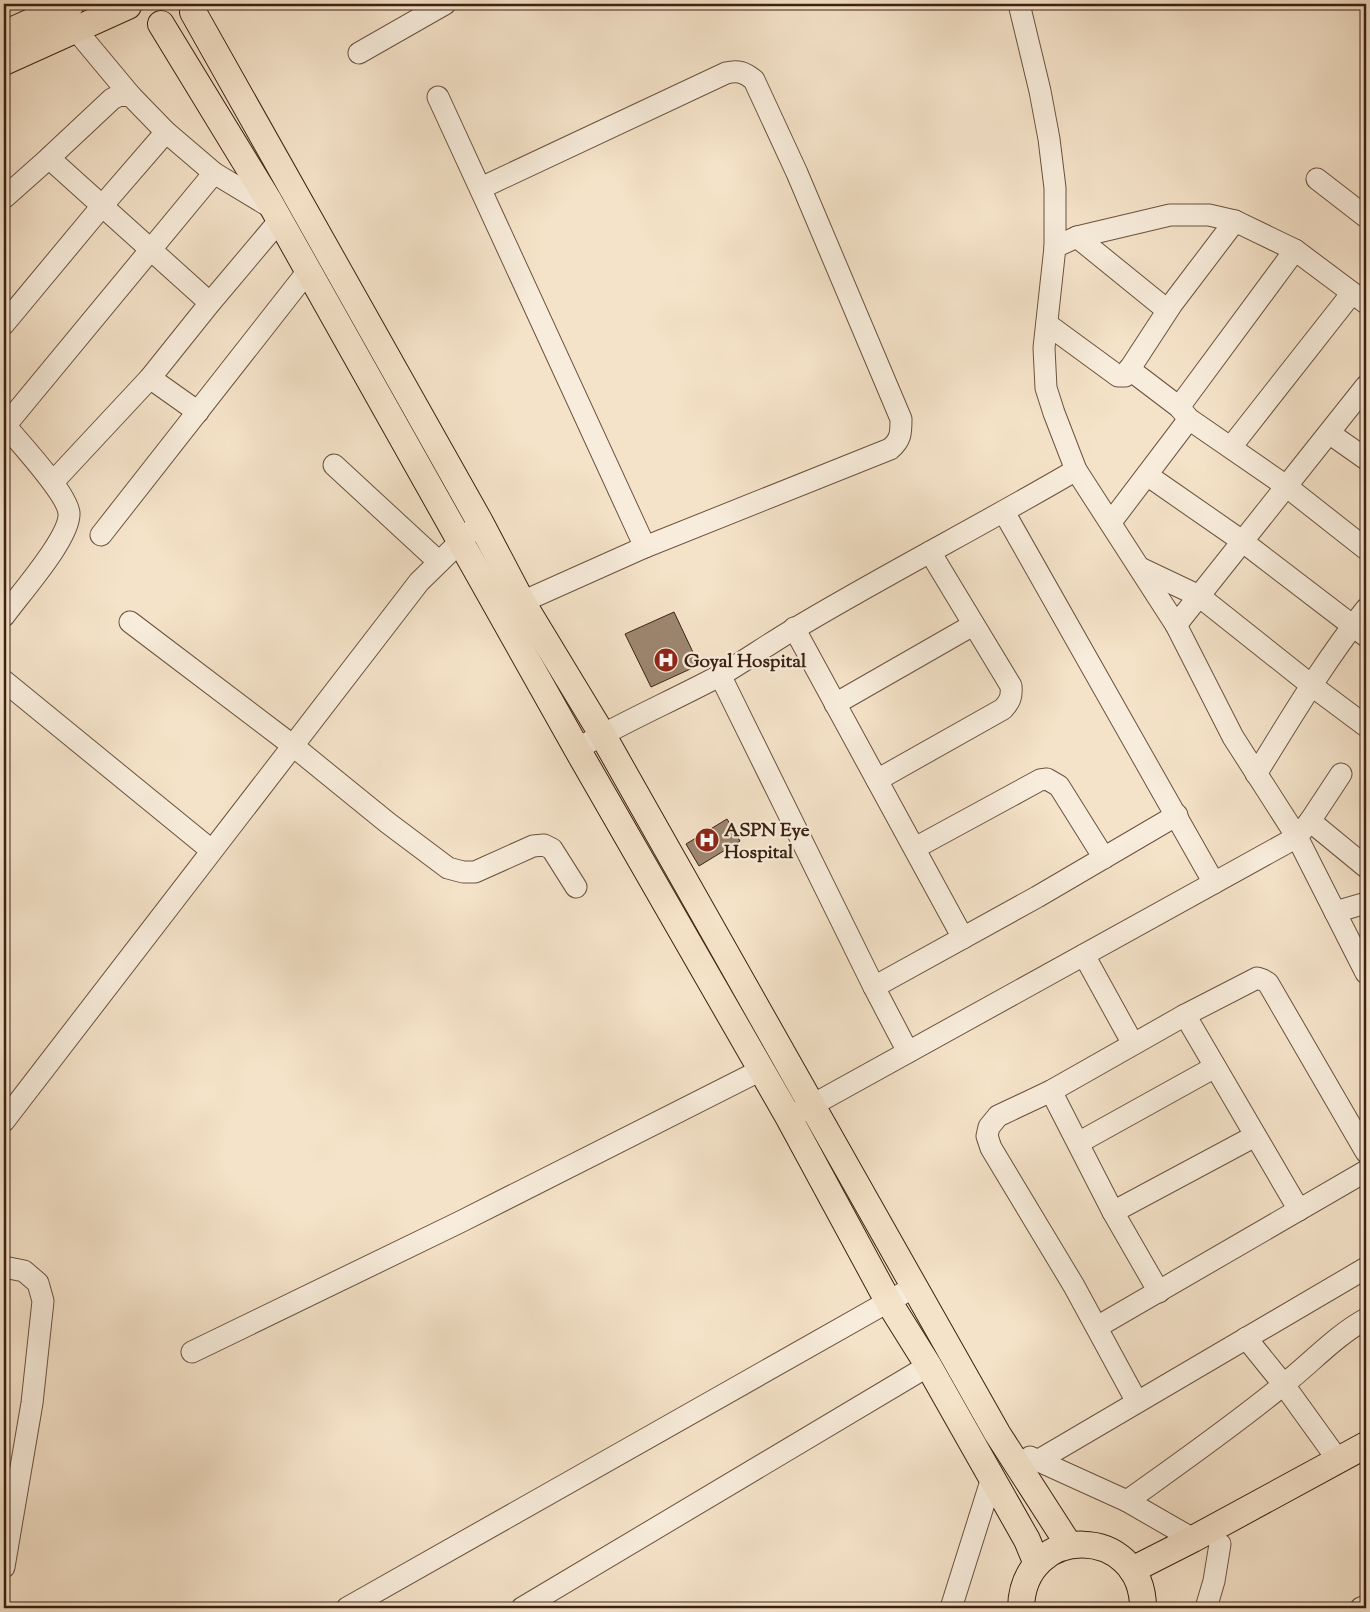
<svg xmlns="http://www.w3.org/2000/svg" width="1370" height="1612" font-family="'Sorts Mill Goudy',serif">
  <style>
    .building { fill: #9d8671; stroke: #3d2112 }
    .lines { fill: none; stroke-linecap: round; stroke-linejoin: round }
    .minor-casing { stroke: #6b5240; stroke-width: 23 }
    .major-casing { stroke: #3d2112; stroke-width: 28 }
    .minor { stroke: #f8eddc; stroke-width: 21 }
    .major { stroke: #f5e3c9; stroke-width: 26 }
    .labels { text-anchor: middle; stroke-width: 4.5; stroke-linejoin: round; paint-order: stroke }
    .poi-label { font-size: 19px; font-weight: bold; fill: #3d2112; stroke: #f8eddc; text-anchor: start }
  </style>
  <rect width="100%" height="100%" fill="#f5e3c9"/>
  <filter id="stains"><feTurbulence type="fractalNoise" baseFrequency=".004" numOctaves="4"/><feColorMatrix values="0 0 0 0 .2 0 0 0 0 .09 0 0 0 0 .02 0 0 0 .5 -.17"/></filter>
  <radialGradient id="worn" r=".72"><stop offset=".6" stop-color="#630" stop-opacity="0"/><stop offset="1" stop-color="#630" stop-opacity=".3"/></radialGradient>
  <!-- building -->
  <g class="building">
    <polygon points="674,612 699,665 651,687 625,634"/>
    <polygon points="727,819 740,841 699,866 686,844"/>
  </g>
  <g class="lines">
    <defs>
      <g id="minor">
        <polyline points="1019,4 1040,91 1049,139 1055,188 1055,247 1044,348 1046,388 1054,413 1076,470 1176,625 1233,737 1297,837 1366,973"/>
        <polyline points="76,30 131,96"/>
        <polyline points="359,53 445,4"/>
        <polyline points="438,97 645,547 522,602"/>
        <polyline points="49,158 210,303"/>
        <polyline points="1317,179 1366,217"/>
        <path d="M481,188L726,73C738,70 744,72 754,80L797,173L901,419C901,433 901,440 890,449L645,547"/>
        <polyline points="4,198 49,158 112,99 120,95 131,96 166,132 214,173 272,208"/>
        <polyline points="1077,237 1167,310"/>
        <polyline points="1055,247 1077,237 1170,215 1209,215 1235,221 1295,250 1366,303"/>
        <polyline points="4,324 102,206 166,132"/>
        <polyline points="1047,324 1118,376 1125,376 1172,304 1235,221"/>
        <polyline points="1129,369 1179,407 1189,419 1286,486 1366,549"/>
        <polyline points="150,378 198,412"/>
        <polyline points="1179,407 1295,250"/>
        <path d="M4,424C18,441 67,493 69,513C71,537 19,595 4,616"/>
        <polyline points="5,426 214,173"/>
        <polyline points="1329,433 1366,459"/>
        <polyline points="1231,447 1352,293"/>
        <polyline points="334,465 439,562"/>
        <polyline points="1147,475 1242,541 1366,636"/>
        <polyline points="53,482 150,378 210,303 279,221"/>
        <polyline points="1004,512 1214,883"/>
        <polyline points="1111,522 1189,419"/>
        <polyline points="101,535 308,271"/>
        <polyline points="1140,568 1199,596 1311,685 1366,726"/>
        <polyline points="130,622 292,745 388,823 448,868 463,872 475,872 533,846 544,845 552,849 576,887"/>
        <polyline points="1176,625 1366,386"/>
        <polyline points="794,628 963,938"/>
        <polyline points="720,675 874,987 908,1052"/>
        <polyline points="4,681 211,850"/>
        <polyline points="835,704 973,625"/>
        <path d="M577,749C623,722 672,701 719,676C745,661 770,643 796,628C888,573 984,524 1076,470"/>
        <path d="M1256,774C1291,718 1325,660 1366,609"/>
        <path d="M877,780L1003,709C1010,701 1012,697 1011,686L930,552"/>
        <polyline points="1310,821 1366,867"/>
        <polyline points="915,848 1040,780 1047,779 1059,786 1104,858"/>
        <polyline points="1335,912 1366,903"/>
        <polyline points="1084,955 1133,1044"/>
        <polyline points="874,987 1037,897 1177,815"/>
        <polyline points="1185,1015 1299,1210"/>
        <polyline points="1051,1091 1113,1212 1159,1292"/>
        <polyline points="798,1113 1297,837 1310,821 1341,774"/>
        <polyline points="4,1121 419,582 471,531"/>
        <polyline points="1078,1143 1215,1067"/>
        <polyline points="1113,1212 1255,1136"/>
        <polyline points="4,1267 24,1271 38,1283 43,1301 32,1403 4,1567"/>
        <polyline points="1097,1327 1366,1171"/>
        <polyline points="1246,1338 1284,1385 1338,1460"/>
        <polyline points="192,1352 460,1222 761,1070"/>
        <polyline points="1137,1402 1074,1286 991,1148 987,1136 989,1127 998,1116 1051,1091 1185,1015 1257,978 1263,980 1268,983 1366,1152"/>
        <polyline points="1030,1457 1127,1501 1193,1539"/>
        <polyline points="1039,1460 1366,1268"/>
        <path d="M1127,1501C1180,1463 1233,1426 1283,1385C1311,1363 1335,1336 1366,1319"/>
        <polyline points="347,1608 914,1287"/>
        <polyline points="522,1608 928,1366"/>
        <polyline points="951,1608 992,1478"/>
        <polyline points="1206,1608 1214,1581 1220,1544"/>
        <polyline points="1361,1608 1366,1606"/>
      </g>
      <g id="major">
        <polyline points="193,12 480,522 522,602 602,734 997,1433 1069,1545"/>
        <polyline points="161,24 269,201 577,749 789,1118 888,1301 928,1365 1027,1540 1037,1564"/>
        <polyline points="4,34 71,4"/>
        <polyline points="4,62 128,6"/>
        <polyline points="1132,1570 1193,1539 1366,1445"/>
        <path d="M1021,1608C1023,1522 1143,1525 1143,1608"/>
      </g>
    </defs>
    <!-- minor casing -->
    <use href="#minor" class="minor-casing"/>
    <!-- major casing -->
    <use href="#major" class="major-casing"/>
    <!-- minor -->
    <use href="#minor" class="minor"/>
    <!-- major -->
    <use href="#major" class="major"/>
  </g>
  <!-- icons -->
  <defs>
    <symbol id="hospital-disc" viewBox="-11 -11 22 22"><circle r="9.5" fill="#8f2418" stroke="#f8eddc"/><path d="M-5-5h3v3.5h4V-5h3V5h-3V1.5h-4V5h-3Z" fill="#fff"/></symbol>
  </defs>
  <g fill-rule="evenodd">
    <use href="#hospital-disc" x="652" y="646" width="28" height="28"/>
    <use href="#hospital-disc" x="693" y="826" width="28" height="28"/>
  </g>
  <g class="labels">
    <!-- poi labels -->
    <g class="poi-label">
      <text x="684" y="667">Goyal Hospital</text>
      <text x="724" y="836">ASPN Eye<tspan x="724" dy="22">Hospital</tspan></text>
    </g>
  </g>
  <!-- margin -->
  <rect width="1370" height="1612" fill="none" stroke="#f5e3c9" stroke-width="20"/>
  <rect x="5" y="5" width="1360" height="1602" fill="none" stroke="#3d2112" stroke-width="2.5"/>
  <rect x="10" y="10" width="1350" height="1592" fill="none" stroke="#3d2112"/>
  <rect width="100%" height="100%" filter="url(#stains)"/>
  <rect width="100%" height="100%" fill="url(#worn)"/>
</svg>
